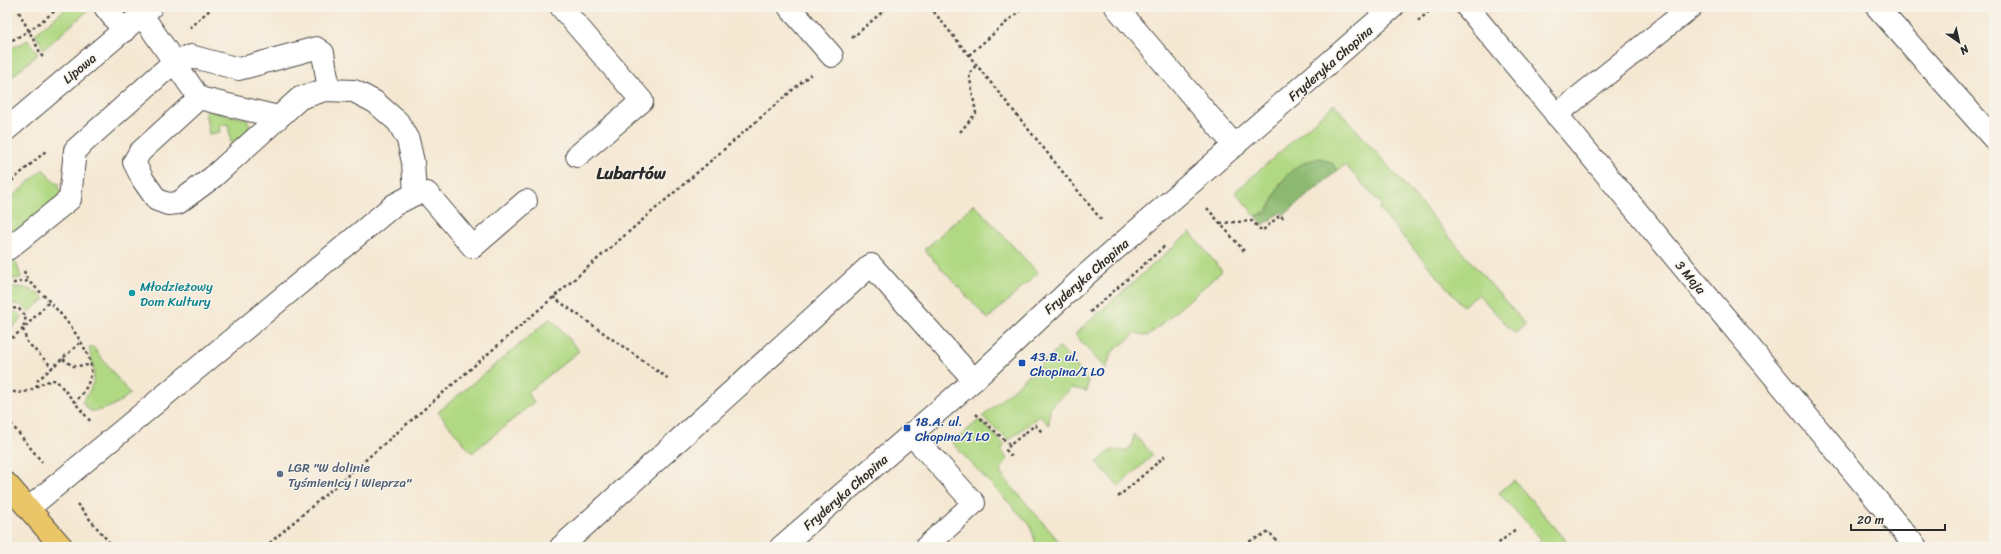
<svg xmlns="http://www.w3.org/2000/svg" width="2001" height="554" font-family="Sriracha,sans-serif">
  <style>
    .green { fill: #b1d983; stroke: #6e8257 }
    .forest { fill: #8cb971; stroke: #5c724e }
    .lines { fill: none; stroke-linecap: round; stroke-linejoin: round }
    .minor-casing { stroke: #494744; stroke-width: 24 }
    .major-casing { stroke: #494744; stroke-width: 24 }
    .path { stroke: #494744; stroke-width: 2.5; stroke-dasharray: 3 3; stroke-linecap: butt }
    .minor { stroke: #fff; stroke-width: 22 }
    .major { stroke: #ebc669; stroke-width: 22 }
    .culture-dot { fill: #0f9aa8; stroke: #f7f3e8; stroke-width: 1.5 }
    .transit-dot { fill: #1a4fb4; stroke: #f7f3e8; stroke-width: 1.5 }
    .service-dot { fill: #5c6f8a; stroke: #f7f3e8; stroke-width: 1.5 }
    .labels { text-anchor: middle; stroke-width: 3; stroke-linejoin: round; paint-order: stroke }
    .street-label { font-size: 13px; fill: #2b2b2b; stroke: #f7f3e8 }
    .culture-label { font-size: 13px; fill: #0d838f; stroke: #f7f3e8; text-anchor: start }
    .transit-label { font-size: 13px; fill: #164399; stroke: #f7f3e8; text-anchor: start }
    .service-label { font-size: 13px; fill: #4e5e75; stroke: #f7f3e8; text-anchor: start }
    .district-label { font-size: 17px; font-weight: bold; fill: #2b2b2b; stroke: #f7f3e8 }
  </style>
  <rect width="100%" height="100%" fill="#f7f3e8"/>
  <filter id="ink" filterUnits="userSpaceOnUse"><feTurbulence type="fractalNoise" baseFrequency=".025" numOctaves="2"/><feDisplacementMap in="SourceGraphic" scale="8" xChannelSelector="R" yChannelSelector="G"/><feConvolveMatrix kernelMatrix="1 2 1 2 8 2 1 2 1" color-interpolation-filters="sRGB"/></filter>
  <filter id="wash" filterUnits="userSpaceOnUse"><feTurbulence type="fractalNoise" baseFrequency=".012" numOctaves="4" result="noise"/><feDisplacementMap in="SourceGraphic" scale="16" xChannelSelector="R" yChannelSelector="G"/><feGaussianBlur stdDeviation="0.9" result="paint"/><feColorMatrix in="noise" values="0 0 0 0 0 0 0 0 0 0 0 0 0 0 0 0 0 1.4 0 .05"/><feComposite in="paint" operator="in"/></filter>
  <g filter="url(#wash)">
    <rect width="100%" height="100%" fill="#f5e8d3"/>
    <!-- green -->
    <g class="green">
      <polygon points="68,7 92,7 44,49 35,34"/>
      <polygon points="28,40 38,54 7,81 7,50"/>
      <path d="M1334,104L1526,325L1515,334L1478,294L1463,306L1379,209L1382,205L1345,165L1337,171L1333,164L1280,183C1274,197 1272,211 1256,216L1235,192Z"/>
      <polygon points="205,110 247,119 250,126 248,133 232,148 228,124 219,126 220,132 209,134"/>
      <polygon points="43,169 54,182 60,184 58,187 65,196 7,244 7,202"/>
      <polygon points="974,204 1038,273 988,319 924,250"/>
      <polygon points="1190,232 1222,271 1148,336 1136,333 1111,353 1106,370 1075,334"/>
      <polygon points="7,255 17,264 21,278 7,280"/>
      <path d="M16,287C28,288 35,290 45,299L29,312C23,304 17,303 7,305V290Z"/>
      <polygon points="15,312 19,314 23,318 7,332 7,314"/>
      <polygon points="551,318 579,351 527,393 534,402 472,453 438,412"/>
      <path d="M92,346L130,394C117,404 107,411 90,411L82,402C98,382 95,371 89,348Z"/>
      <polygon points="1060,347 1088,380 1087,391 1072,388 1050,407 1049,425 1040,415 1009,440 982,417"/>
      <polygon points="979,420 1005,445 1001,450 1008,460 1000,468 1002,470 1000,473 1064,547 1037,547 1030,525 952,443"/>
      <polygon points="1134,434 1153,455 1119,486 1097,463 1111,450 1125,451 1132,446"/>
      <polygon points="1514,480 1572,547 1533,547 1541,539 1499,493"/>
    </g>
    <!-- forest -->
    <path class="forest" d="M1321,158L1333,164L1337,171L1284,215L1281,212L1263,225L1256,216C1259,215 1263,214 1265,213C1270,209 1274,199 1276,193C1285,173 1299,161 1321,158Z"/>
  </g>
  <g filter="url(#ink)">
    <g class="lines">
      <defs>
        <g id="minor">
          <polyline points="105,7 124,31"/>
          <polyline points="561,7 642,101 577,156"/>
          <polyline points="789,7 832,56"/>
          <polyline points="1116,7 1235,146"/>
          <polyline points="1467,7 1916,547"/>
          <polyline points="1877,7 1994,139"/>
          <polyline points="142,15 199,98 278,117"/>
          <polyline points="199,98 140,152 134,162 143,180 157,200 168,204 178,203 213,177 300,98 325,90 354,91 375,102 398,122 408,140 413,162 415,194"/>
          <polyline points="1556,115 1691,7"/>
          <polyline points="7,129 151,7"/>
          <polyline points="8,249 70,199 75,150 174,62 190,56 239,69 316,48 323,53 329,90"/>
          <polyline points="911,434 974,503 926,547"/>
          <polyline points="29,508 394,205 415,194 427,193 473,247 526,201"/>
          <polyline points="561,547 871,265 974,380"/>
          <polyline points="781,547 974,380 1088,273 1393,7"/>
        </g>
        <polyline id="major" points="7,484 62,547"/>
      </defs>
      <!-- minor casing -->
      <use href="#minor" class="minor-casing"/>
      <!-- major casing -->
      <use href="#major" class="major-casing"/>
      <!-- path -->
      <g class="path">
        <polyline points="930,7 1103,222"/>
        <polyline points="19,12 43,58"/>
        <polyline points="1418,21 1434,7"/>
        <polyline points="189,28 213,7"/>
        <polyline points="852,38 888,7"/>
        <polyline points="7,43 29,31 60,7"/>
        <polyline points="969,55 1024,7"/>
        <polyline points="960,132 976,113 969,74 977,64"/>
        <polyline points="7,185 47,150"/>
        <polyline points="1207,208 1244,251"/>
        <polyline points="1220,223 1252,221 1262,231 1280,215 1284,219"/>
        <polyline points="24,271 28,281"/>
        <path d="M7,284L28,281C47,296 95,348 91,373C89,385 83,394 75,402"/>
        <polyline points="553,297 670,380"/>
        <polyline points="7,309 18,308 26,316 23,329 27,342 53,368"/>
        <polyline points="1090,312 1166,245"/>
        <polyline points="7,342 23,329 50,301"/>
        <polyline points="63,359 73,366 90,365"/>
        <polyline points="37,387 37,381 81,342"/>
        <path d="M7,390C31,399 35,381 56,380L91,422"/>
        <polyline points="976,414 1010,445 1035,425 1043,433"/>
        <polyline points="7,419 42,462"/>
        <polyline points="1010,445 1006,450 1013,458"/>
        <polyline points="1118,497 1165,456"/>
        <polyline points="77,504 113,547"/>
        <polyline points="1244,544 1269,532 1282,547"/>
        <polyline points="265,547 811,74"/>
        <polyline points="1494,547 1517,528"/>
      </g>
      <!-- minor -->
      <use href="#minor" class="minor"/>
      <!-- major -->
      <use href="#major" class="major"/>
    </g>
  </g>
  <!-- markers -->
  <circle class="culture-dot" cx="132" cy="293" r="4"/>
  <g class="transit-dot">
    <rect x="1018" y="359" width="8" height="8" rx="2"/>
    <rect x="903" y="424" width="8" height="8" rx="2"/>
  </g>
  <circle class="service-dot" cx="280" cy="474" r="4"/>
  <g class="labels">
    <!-- street labels -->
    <g class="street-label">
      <text transform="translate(1330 63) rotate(-41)" y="5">Fryderyka Chopina</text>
      <text transform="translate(79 68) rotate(-40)" y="5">Lipowa</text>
      <text transform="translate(1086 276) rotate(-41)" y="5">Fryderyka Chopina</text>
      <text transform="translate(1691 277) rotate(50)" y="5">3 Maja</text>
      <text transform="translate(845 492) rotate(-41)" y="5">Fryderyka Chopina</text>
    </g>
    <!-- culture labels -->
    <g class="culture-label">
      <text x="140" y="291">Młodzieżowy<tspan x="140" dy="15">Dom Kultury</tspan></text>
    </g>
    <!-- transit labels -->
    <g class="transit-label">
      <text x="1030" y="361">43.B. ul.<tspan x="1030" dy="15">Chopina/I LO</tspan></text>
      <text x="915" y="426">18.A. ul.<tspan x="915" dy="15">Chopina/I LO</tspan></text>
    </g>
    <!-- service labels -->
    <g class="service-label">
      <text x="288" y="472">LGR "W dolinie<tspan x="288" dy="15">Tyśmienicy i Wieprza"</tspan></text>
    </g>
    <!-- district labels -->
    <g class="district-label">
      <text x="631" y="179">Lubartów</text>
    </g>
  </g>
  <!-- margin -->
  <rect width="2001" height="554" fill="none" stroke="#f7f3e8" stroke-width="24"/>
  <!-- north arrow -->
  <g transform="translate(1959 42) rotate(146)" stroke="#f7f3e8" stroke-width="3" paint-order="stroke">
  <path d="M0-3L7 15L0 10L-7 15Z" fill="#2b2b2b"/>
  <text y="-6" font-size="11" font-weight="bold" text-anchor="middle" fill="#2b2b2b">N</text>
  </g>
  <!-- scale -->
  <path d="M1851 524v6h94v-6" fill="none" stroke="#2b2b2b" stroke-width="2"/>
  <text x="1857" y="524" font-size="12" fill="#2b2b2b" stroke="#f7f3e8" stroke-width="3" paint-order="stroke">20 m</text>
</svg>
